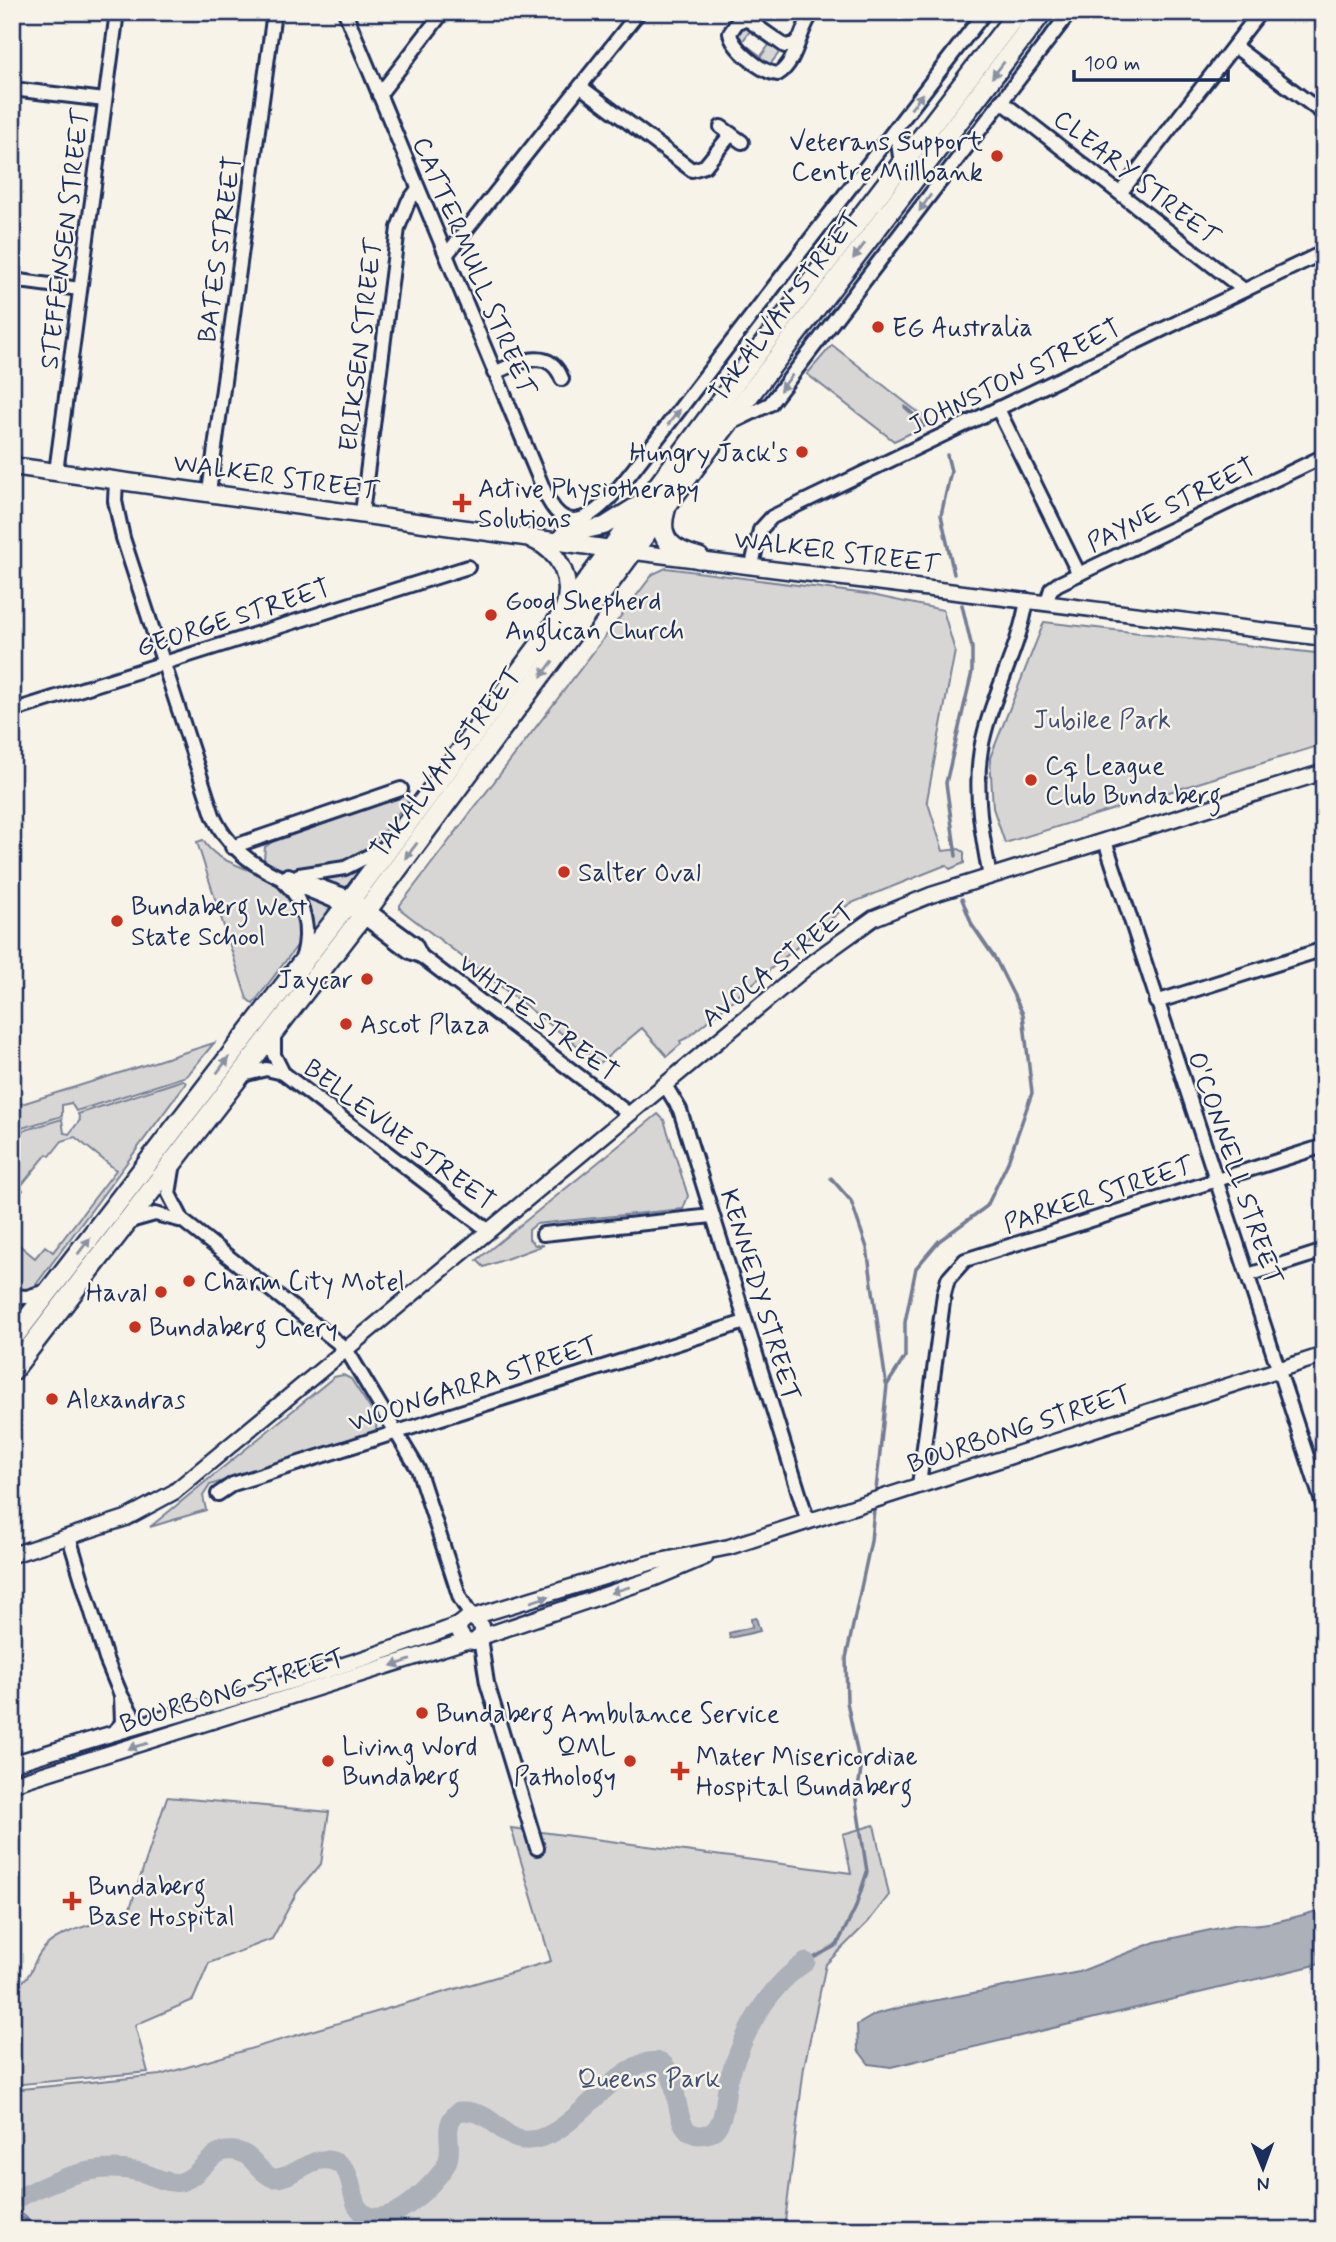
<svg xmlns="http://www.w3.org/2000/svg" width="1336" height="2242" font-family="Mynerve,sans-serif">
  <style>
    .green { fill: #d7d6d4; stroke: #798299; stroke-width: 2; fill-rule: evenodd }
    .water { fill: #acb0b9; stroke: #727c95; stroke-width: 2 }
    .lines { fill: none; stroke-linecap: round; stroke-linejoin: round }
    .stream { stroke: #727c95; stroke-width: 3.5 }
    .river { stroke: #acb0b9; stroke-width: 19 }
    .minor-casing { stroke: #1b2f5e; stroke-width: 18 }
    .tertiary-casing { stroke: #1b2f5e; stroke-width: 19 }
    .secondary-casing { stroke: #1b2f5e; stroke-width: 21 }
    .trunk-casing { stroke: #1b2f5e; stroke-width: 24 }
    .minor { stroke: #f7f3e8; stroke-width: 12 }
    .tertiary { stroke: #f7f3e8; stroke-width: 14 }
    .secondary { stroke: #f7f3e8; stroke-width: 16 }
    .trunk { stroke: #f7f3e8; stroke-width: 19 }
    .oneway { fill: #8991a3 }
    .poi-dot { fill: #c8321e; stroke: #f7f3e8; stroke-width: 2.5 }
    .labels { text-anchor: middle; stroke-width: 5; stroke-linejoin: round; paint-order: stroke }
    .poi-label { font-size: 26px; fill: #1b2f5e; stroke: #f7f3e8; text-anchor: start }
    .street-label { font-size: 26px; fill: #1b2f5e; stroke: #f7f3e8 }
    .park-label { font-size: 26px; fill: #415076; stroke: #f7f3e8 }
  </style>
  <rect width="100%" height="100%" fill="#f7f3e8"/>
  <filter id="ink" filterUnits="userSpaceOnUse"><feTurbulence type="fractalNoise" baseFrequency=".0143" numOctaves="2"/><feDisplacementMap in="SourceGraphic" scale="14" xChannelSelector="R" yChannelSelector="G"/><feConvolveMatrix kernelMatrix="1 2 1 2 8 2 1 2 1" color-interpolation-filters="sRGB"/></filter>
  <g filter="url(#ink)">
    <!-- green -->
    <g class="green">
      <path d="M743,24L782,49L768,67L738,43L734,31ZM750,31L769,45L761,56L742,42Z"/>
      <polygon points="832,345 932,423 894,441 807,374"/>
      <polygon points="666,568 867,594 943,610 955,651 927,800 943,851 959,849 964,852 964,863 950,869 946,865 849,904 687,1038 680,1041 681,1044 667,1056 642,1028 600,1063 400,909 400,905 653,574"/>
      <polygon points="1044,622 1324,654 1324,744 1005,843 993,808 990,758"/>
      <path d="M405,796L408,801C378,839 353,873 299,871C287,870 273,869 264,859L265,847L272,842Z"/>
      <path d="M203,840C223,876 290,865 298,916C300,925 302,934 299,943L253,1004L247,999L197,842Z"/>
      <polygon points="366,863 348,889 325,880 326,878"/>
      <polygon points="299,893 333,908 313,934 311,933"/>
      <polygon points="214,1043 187,1076 76,1111 71,1103 62,1105 62,1116 12,1131 12,1107"/>
      <polygon points="183,1080 186,1083 35,1286 27,1292 12,1290 12,1239 35,1258 45,1246 53,1252 116,1170 75,1137 62,1141 50,1156 47,1154 20,1187 23,1190 12,1205 12,1134 62,1119 64,1133 69,1134 80,1120 78,1114"/>
      <polygon points="658,1114 664,1120 688,1196 683,1209 536,1224 529,1230 529,1239 535,1245 544,1245 484,1267 477,1260"/>
      <polygon points="343,1375 351,1379 377,1419 376,1430 210,1485 203,1496 206,1510 150,1527 334,1377"/>
      <path d="M167,1797L329,1812L321,1864L297,1892L272,1939L209,1963L193,2000L135,2025L148,2072L12,2085V1989C37,1975 29,1963 45,1947C61,1930 105,1920 127,1917Z"/>
      <polygon points="874,1825 889,1895 868,1922 826,1964 804,2067 784,2230 53,2230 32,2222 12,2206 12,2090 160,2075 551,1961 511,1828 851,1873 843,1834"/>
    </g>
    <!-- water -->
    <g class="water">
      <polygon points="756,1618 760,1631 730,1638 729,1633 752,1627 751,1619"/>
      <path d="M1324,1909V1963L891,2067L869,2064L858,2050L857,2025L876,2014L902,2007L1079,1972L1155,1942L1238,1924C1262,1928 1299,1916 1324,1909Z"/>
      <polygon points="12,2212 46,2230 12,2230"/>
    </g>
    <g class="lines">
      <!-- stream -->
      <g class="stream">
        <polyline points="905,407 925,425"/>
        <polyline points="947,455 951,471 941,515 954,574"/>
        <polyline points="956,856 946,783 972,672 972,648 962,605"/>
        <polyline points="831,1178 851,1201 867,1248 886,1383"/>
        <polyline points="876,1490 887,1385 905,1357 905,1322 916,1268 939,1241 987,1206 1008,1162 1032,1093 1023,1014 996,960 972,925 962,899"/>
        <polyline points="806,1962 837,1945 855,1909 867,1872 856,1800 861,1770 847,1702 846,1658 871,1541 874,1509"/>
      </g>
      <!-- river -->
      <path class="river" d="M12,2201C52,2181 89,2163 135,2171C150,2173 166,2185 181,2182C203,2176 209,2147 235,2151C253,2153 257,2172 273,2178C295,2179 311,2154 333,2161C354,2168 349,2191 357,2206C370,2228 399,2213 413,2201C424,2192 439,2177 446,2165C456,2146 439,2126 459,2111C503,2109 500,2154 546,2136C581,2123 625,2053 661,2062C686,2080 666,2147 711,2133C727,2123 724,2094 729,2078C743,2035 767,1987 806,1962"/>
      <defs>
        <g id="minor">
          <path d="M345,12L546,495C571,550 608,501 630,474L985,12"/>
          <path d="M799,39L794,44L785,46L748,20L738,21L730,33C732,48 762,73 778,74C798,61 798,31 813,12"/>
          <polyline points="1234,46 1324,114"/>
          <polyline points="581,87 692,170 705,166 731,134"/>
          <polyline points="12,89 105,100"/>
          <polyline points="379,95 443,12"/>
          <polyline points="1001,101 1244,290"/>
          <polyline points="721,127 742,142"/>
          <polyline points="896,128 901,164"/>
          <polyline points="1121,192 1260,12"/>
          <polyline points="447,254 639,12"/>
          <polyline points="12,280 80,289"/>
          <path d="M494,373C518,363 549,345 562,379"/>
          <polyline points="998,409 1079,574"/>
          <polyline points="729,424 770,404 1070,12"/>
          <polyline points="56,472 117,12"/>
          <path d="M116,480L115,501L123,538L213,815C236,869 293,882 343,905C366,916 388,937 410,952L421,956L629,1114"/>
          <polyline points="209,492 274,12"/>
          <polyline points="362,513 398,228 408,202 418,189"/>
          <polyline points="752,565 760,530 772,517 1324,252"/>
          <polyline points="1047,602 1051,589 1058,584 1324,456"/>
          <polyline points="12,711 468,567"/>
          <polyline points="1105,841 1324,1508"/>
          <polyline points="232,847 401,789"/>
          <polyline points="288,875 352,898 415,944 421,956"/>
          <polyline points="299,875 345,868 384,848"/>
          <path d="M990,877C982,835 974,792 981,749C990,698 1019,651 1027,600"/>
          <path d="M285,883C305,901 310,930 303,956"/>
          <polyline points="1156,1002 1324,949"/>
          <polyline points="274,1034 274,1055 283,1073"/>
          <polyline points="243,1075 266,1069 283,1073 489,1231"/>
          <polyline points="665,1085 680,1110 808,1522"/>
          <polyline points="173,1169 169,1194 183,1221 346,1349 418,1469 460,1598 473,1619"/>
          <polyline points="130,1221 155,1214 183,1221"/>
          <polyline points="543,1234 712,1216"/>
          <polyline points="1248,1275 1324,1251"/>
          <polyline points="12,1296 27,1297 46,1291"/>
          <polyline points="919,1485 944,1294 948,1279 965,1260 1324,1146"/>
          <polyline points="218,1494 233,1484 745,1322"/>
          <polyline points="69,1537 106,1659 121,1695"/>
          <polyline points="480,1638 487,1683 537,1848"/>
          <polyline points="112,1734 122,1723 121,1695 135,1719 151,1724"/>
        </g>
        <g id="tertiary">
          <polyline points="627,551 1324,638"/>
          <polyline points="12,1555 126,1518 174,1492 814,961 874,918 931,895 1324,772"/>
          <polyline points="474,1619 482,1626 482,1634 474,1642 466,1641 459,1632 460,1624 466,1619 650,1563 729,1547 1324,1355"/>
          <polyline points="481,1637 655,1578 705,1557"/>
          <path d="M12,1764C161,1716 314,1681 460,1624"/>
          <polyline points="12,1784 466,1641"/>
        </g>
        <g id="secondary">
          <polyline points="12,466 611,549"/>
          <polyline points="563,535 604,526 641,503"/>
          <path d="M533,540C561,552 574,582 563,611"/>
        </g>
        <g id="trunk">
          <path d="M665,510C656,540 673,551 699,558"/>
          <polyline points="12,1339 346,906 745,369 1018,12"/>
          <polyline points="12,1371 361,918 720,433 1042,12"/>
        </g>
      </defs>
      <!-- minor casing -->
      <use href="#minor" class="minor-casing"/>
      <!-- tertiary casing -->
      <use href="#tertiary" class="tertiary-casing"/>
      <!-- secondary casing -->
      <use href="#secondary" class="secondary-casing"/>
      <!-- trunk casing -->
      <use href="#trunk" class="trunk-casing"/>
      <!-- minor -->
      <use href="#minor" class="minor"/>
      <!-- tertiary -->
      <use href="#tertiary" class="tertiary"/>
      <!-- secondary -->
      <use href="#secondary" class="secondary"/>
      <!-- trunk -->
      <use href="#trunk" class="trunk"/>
    </g>
    <!-- one-way arrows -->
    <defs><path id="oneway-solid" d="M-6-.8H1V-3.2L6.5 0L1 3.2V.8H-6Z" transform="scale(1.75)"/></defs>
    <g class="oneway">
      <use href="#oneway-solid" transform="translate(998 70) rotate(128)"/>
      <use href="#oneway-solid" transform="translate(917 101) rotate(-52)"/>
      <use href="#oneway-solid" transform="translate(925 203) rotate(125)"/>
      <use href="#oneway-solid" transform="translate(859 251) rotate(127)"/>
      <use href="#oneway-solid" transform="translate(786 383) rotate(128)"/>
      <use href="#oneway-solid" transform="translate(674 417) rotate(-52)"/>
      <use href="#oneway-solid" transform="translate(547 669) rotate(127)"/>
      <use href="#oneway-solid" transform="translate(411 851) rotate(127)"/>
      <use href="#oneway-solid" transform="translate(223 1065) rotate(-53)"/>
      <use href="#oneway-solid" transform="translate(84 1246) rotate(-53)"/>
      <use href="#oneway-solid" transform="translate(620 1590) rotate(162)"/>
      <use href="#oneway-solid" transform="translate(540 1599) rotate(-18)"/>
      <use href="#oneway-solid" transform="translate(401 1663) rotate(162)"/>
      <use href="#oneway-solid" transform="translate(138 1746) rotate(164)"/>
    </g>
  </g>
  <!-- markers -->
  <g class="poi-dot">
    <circle cx="997" cy="156" r="7"/>
    <circle cx="878" cy="327" r="7"/>
    <circle cx="802" cy="452" r="7"/>
    <path d="M458.5 492.5h7v7h7v7h-7v7h-7v-7h-7v-7h7z"/>
    <circle cx="491" cy="615" r="7"/>
    <circle cx="1031" cy="780" r="7"/>
    <circle cx="564" cy="872" r="7"/>
    <circle cx="117" cy="921" r="7"/>
    <circle cx="367" cy="979" r="7"/>
    <circle cx="346" cy="1024" r="7"/>
    <circle cx="189" cy="1281" r="7"/>
    <circle cx="161" cy="1292" r="7"/>
    <circle cx="135" cy="1327" r="7"/>
    <circle cx="52" cy="1399" r="7"/>
    <circle cx="422" cy="1713" r="7"/>
    <circle cx="328" cy="1761" r="7"/>
    <circle cx="630" cy="1761" r="7"/>
    <path d="M676.5 1760.5h7v7h7v7h-7v7h-7v-7h-7v-7h7z"/>
    <path d="M68.5 1890.5h7v7h7v7h-7v7h-7v-7h-7v-7h7z"/>
  </g>
  <g class="labels">
    <!-- poi labels -->
    <g class="poi-label">
      <text x="983" y="150" text-anchor="end">Veterans Support<tspan x="983" dy="30">Centre Millbank</tspan></text>
      <text x="892" y="336">EG Australia</text>
      <text x="788" y="461" text-anchor="end">Hungry Jack's</text>
      <text x="478" y="497">Active Physiotherapy<tspan x="478" dy="30">Solutions</tspan></text>
      <text x="505" y="609">Good Shepherd<tspan x="505" dy="30">Anglican Church</tspan></text>
      <text x="1045" y="774">Cq League<tspan x="1045" dy="30">Club Bundaberg</tspan></text>
      <text x="578" y="881">Salter Oval</text>
      <text x="131" y="915">Bundaberg West<tspan x="131" dy="30">State School</tspan></text>
      <text x="353" y="988" text-anchor="end">Jaycar</text>
      <text x="360" y="1033">Ascot Plaza</text>
      <text x="203" y="1290">Charm City Motel</text>
      <text x="147" y="1301" text-anchor="end">Haval</text>
      <text x="149" y="1336">Bundaberg Chery</text>
      <text x="66" y="1408">Alexandras</text>
      <text x="436" y="1722">Bundaberg Ambulance Service</text>
      <text x="342" y="1755">Living Word<tspan x="342" dy="30">Bundaberg</tspan></text>
      <text x="616" y="1755" text-anchor="end">QML<tspan x="616" dy="30">Pathology</tspan></text>
      <text x="696" y="1765">Mater Misericordiae<tspan x="696" dy="30">Hospital Bundaberg</tspan></text>
      <text x="88" y="1895">Bundaberg<tspan x="88" dy="30">Base Hospital</tspan></text>
    </g>
    <!-- street labels -->
    <g class="street-label">
      <text transform="translate(1137 177) rotate(38)" y="9">CLEARY STREET</text>
      <text transform="translate(64 239) rotate(-83)" y="9">STEFFENSEN STREET</text>
      <text transform="translate(219 249) rotate(-82)" y="9">BATES STREET</text>
      <text transform="translate(475 266) rotate(67)" y="9">CATTERMULL STREET</text>
      <text transform="translate(784 306) rotate(-53)" y="9">TAKALVAN STREET</text>
      <text transform="translate(360 345) rotate(-83)" y="9">ERIKSEN STREET</text>
      <text transform="translate(1014 376) rotate(-26)" y="9">JOHNSTON STREET</text>
      <text transform="translate(276 476) rotate(8)" y="9">WALKER STREET</text>
      <text transform="translate(1171 504) rotate(-26)" y="9">PAYNE STREET</text>
      <text transform="translate(837 551) rotate(7)" y="9">WALKER STREET</text>
      <text transform="translate(233 617) rotate(-18)" y="9">GEORGE STREET</text>
      <text transform="translate(445 762) rotate(-53)" y="9">TAKALVAN STREET</text>
      <text transform="translate(777 964) rotate(-38)" y="9">AVOCA STREET</text>
      <text transform="translate(539 1017) rotate(37)" y="9">WHITE STREET</text>
      <text transform="translate(400 1134) rotate(37)" y="9">BELLEVUE STREET</text>
      <text transform="translate(1236 1168) rotate(71)" y="9">O'CONNELL STREET</text>
      <text transform="translate(1098 1194) rotate(-18)" y="9">PARKER STREET</text>
      <text transform="translate(761 1295) rotate(73)" y="9">KENNEDY STREET</text>
      <text transform="translate(473 1383) rotate(-18)" y="9">WOONGARRA STREET</text>
      <text transform="translate(1019 1428) rotate(-18)" y="9">BOURBONG STREET</text>
      <text transform="translate(232 1690) rotate(-17)" y="9">BOURBONG STREET</text>
    </g>
    <!-- park labels -->
    <g class="park-label">
      <text x="1102" y="728">Jubilee Park</text>
      <text x="649" y="2087">Queens Park</text>
    </g>
  </g>
  <!-- margin -->
  <rect width="1336" height="2242" fill="none" stroke="#f7f3e8" stroke-width="42"/>
  <rect x="21" y="21" width="1294" height="2200" fill="none" stroke="#1b2f5e" stroke-width="2.5" filter="url(#ink)"/>
  <!-- north arrow -->
  <g transform="translate(1263 2168) rotate(179)" stroke="#f7f3e8" stroke-width="5" paint-order="stroke">
  <path d="M0-5L12 26L0 18L-12 26Z" fill="#1b2f5e"/>
  <text y="-10" font-size="19" font-weight="bold" text-anchor="middle" fill="#1b2f5e">N</text>
  </g>
  <!-- scale -->
  <path d="M1074 70v10h154v-10" fill="none" stroke="#1b2f5e" stroke-width="3.5"/>
  <text x="1084" y="70" font-size="21" fill="#1b2f5e" stroke="#f7f3e8" stroke-width="5" paint-order="stroke">100 m</text>
</svg>
